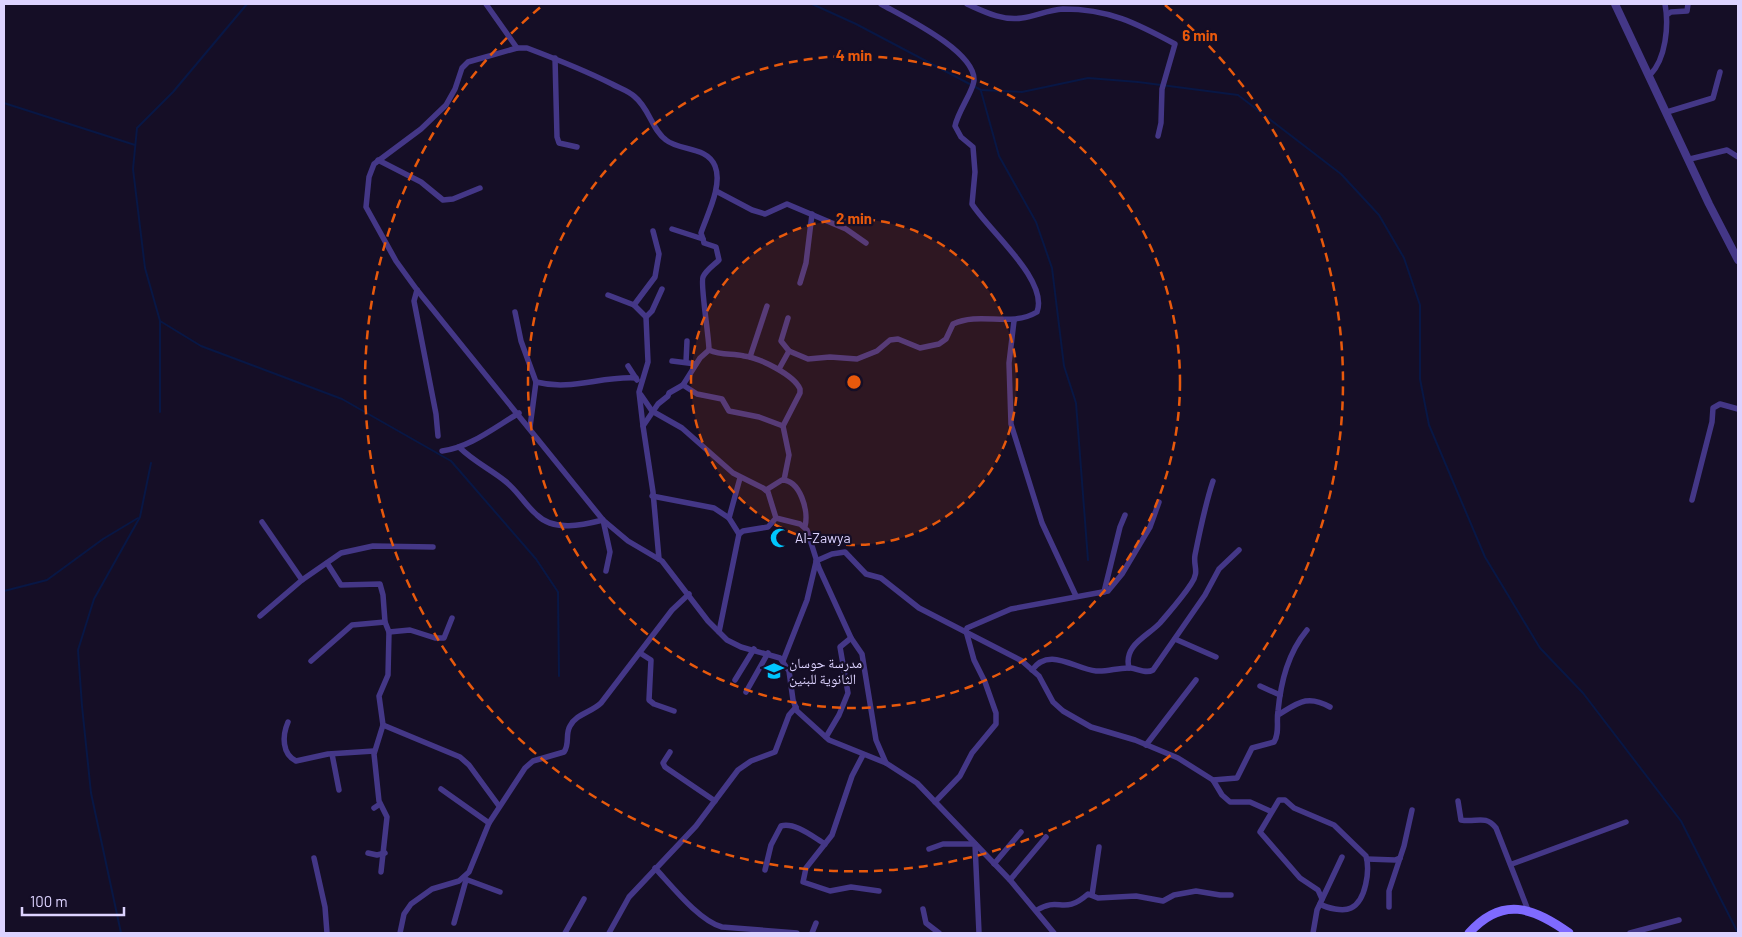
<svg xmlns="http://www.w3.org/2000/svg" width="1742" height="937" font-family="Barlow,'Noto Naskh Arabic',sans-serif">
  <style>
    .lines { fill: none; stroke-linecap: round; stroke-linejoin: round }
    .stream { stroke: #081745; stroke-width: 2 }
    .minor { stroke: #443787; stroke-width: 5.5 }
    .tertiary { stroke: #443787; stroke-width: 8 }
    .secondary { stroke: #7f6aff; stroke-width: 9 }
    .ring { fill: none; stroke: #e8590c; stroke-width: 2.5; stroke-dasharray: 9 6 }
    .labels { text-anchor: middle; stroke-width: 4.5; stroke-linejoin: round; paint-order: stroke }
    .poi-label { font-size: 14px; fill: #ddd3ff; stroke: #150e26; text-anchor: start }
    .centre { fill: #e8590c; stroke: #150e26; stroke-width: 2.5 }
    .ring-label { font-size: 15px; text-anchor: middle; font-weight: bold; fill: #e8590c; stroke: #150e26; stroke-width: 4.5; stroke-linejoin: round; paint-order: stroke }
  </style>
  <rect width="100%" height="100%" fill="#150e26"/>
  <g class="lines">
    <!-- stream -->
    <g class="stream">
      <polyline points="812,4 856,24 981,90 1022,92 1088,78 1138,82 1238,95 1341,174 1379,215 1404,258 1420,305 1420,379 1429,425 1485,557 1540,648 1583,693 1681,821 1738,933"/>
      <polyline points="981,91 999,156 1036,222 1052,268 1064,366 1076,403 1088,560"/>
      <polyline points="4,103 135,145"/>
      <polyline points="160,321 201,346 342,399 451,461 536,559 558,592 559,676"/>
      <polyline points="160,412 160,321 145,268 133,169 137,128 173,92 247,4"/>
      <polyline points="4,591 47,580 103,539 138,518"/>
      <polyline points="121,933 91,793 82,706 78,650 94,599 140,517 151,463"/>
    </g>
    <!-- minor -->
    <g class="minor">
      <polyline points="486,4 517,48"/>
      <path d="M967,4C985,12 1002,21 1022,18C1036,16 1048,10 1063,9C1109,9 1136,23 1175,44L1162,89L1161,123L1158,136"/>
      <polyline points="1668,14 1671,12 1687,11 1688,4"/>
      <polyline points="555,58 557,137 559,143 577,147"/>
      <path d="M1650,75C1666,59 1669,25 1665,4"/>
      <polyline points="1667,112 1713,98 1720,72"/>
      <polyline points="1690,159 1727,150 1738,157"/>
      <polyline points="378,160 421,182 443,200 453,199 480,188"/>
      <polyline points="716,191 752,210 765,214 787,204 846,229 866,243"/>
      <path d="M672,229L703,239L704,243L716,247L719,260C714,265 706,270 703,277C700,284 709,336 709,350"/>
      <path d="M703,239L701,233C707,215 723,185 715,166C707,146 679,151 666,140C652,130 649,108 635,97C629,91 619,88 612,84C584,70 556,59 527,48H517L468,62L462,68L455,89L446,105L421,129L374,164L369,177L366,207L396,261L417,290L603,520L628,541L662,561L708,621L727,640L741,647L780,658L789,671L793,700L797,711L829,740L886,763L917,783L1010,880L1054,933"/>
      <polyline points="800,283 806,263 812,214"/>
      <polyline points="417,290 414,301 436,414 438,436"/>
      <polyline points="608,295 634,305 646,317 648,362 639,392 643,426"/>
      <polyline points="634,305 655,277 659,254 653,231"/>
      <polyline points="515,312 521,341 536,382 530,427"/>
      <polyline points="646,317 652,311 662,289"/>
      <path d="M788,318L781,341L789,351L808,359L830,357L857,359L877,351L890,340L898,339L920,348L939,344L946,339L953,324C981,311 1010,328 1037,312C1049,280 988,230 972,204L975,172L973,147L961,137L955,126C958,111 974,90 974,80C975,51 904,17 881,4"/>
      <polyline points="1014,321 1009,363 1011,424 1042,523 1076,596"/>
      <path d="M709,350C722,356 732,353 744,356C760,358 794,375 800,389V393L783,426"/>
      <polyline points="750,357 767,306"/>
      <polyline points="672,361 696,364"/>
      <polyline points="686,362 687,341"/>
      <polyline points="628,366 637,380"/>
      <polyline points="779,369 789,351"/>
      <path d="M536,382C572,391 600,376 636,378"/>
      <polyline points="683,385 697,394 722,399 729,411 759,417 783,426"/>
      <polyline points="641,395 652,411 682,428 733,473 763,488 768,492 776,518 800,524 807,530 819,568 851,638 862,654 876,740 886,763"/>
      <polyline points="783,426 789,455 784,480"/>
      <path d="M459,447C473,461 490,469 505,481C518,491 525,505 537,515C554,532 583,525 603,520"/>
      <path d="M442,451C469,448 495,427 519,413"/>
      <path d="M766,490L782,480C800,480 809,511 805,526"/>
      <polyline points="652,496 714,508 729,518 739,534 719,632"/>
      <polyline points="1692,500 1712,422 1713,408 1720,404 1738,409"/>
      <polyline points="729,518 740,478"/>
      <polyline points="603,520 610,552 606,571"/>
      <polyline points="262,522 302,580"/>
      <polyline points="739,534 743,531 768,527 776,518"/>
      <polyline points="659,559 653,492 643,426 658,404 668,396 669,393 683,385 700,358 709,350"/>
      <polyline points="816,561 832,554 845,552 866,574 881,578 919,608 1022,661 1039,676 1053,702 1063,711 1091,727 1135,740 1178,758 1213,780 1222,795 1230,802 1250,802 1270,811"/>
      <polyline points="327,563 341,585 380,584 383,595 385,622 389,632 388,675 379,696 383,725 374,754 379,801 387,817 381,872"/>
      <polyline points="1104,592 1120,527 1125,515"/>
      <polyline points="260,616 302,580 341,553 373,546 433,547"/>
      <polyline points="966,631 967,628 1011,609 1108,591 1122,574 1150,527 1159,502"/>
      <polyline points="389,632 410,630 435,638 444,638 452,618"/>
      <polyline points="1175,639 1216,657"/>
      <polyline points="640,653 651,660 649,700 654,704 674,711"/>
      <polyline points="311,661 352,625 385,622"/>
      <polyline points="783,661 807,600 816,562"/>
      <path d="M1129,668C1123,645 1148,636 1160,623C1170,611 1182,598 1191,584C1200,571 1193,567 1195,555C1200,530 1205,505 1213,481"/>
      <path d="M1032,670C1049,646 1075,669 1096,671C1108,672 1119,667 1131,668C1138,669 1146,674 1153,670L1205,595L1219,569L1239,550"/>
      <polyline points="735,680 754,649"/>
      <polyline points="1260,686 1280,695"/>
      <polyline points="746,692 768,653"/>
      <path d="M1278,715C1298,703 1307,694 1330,707"/>
      <path d="M288,722C282,736 282,754 296,761L328,754L374,751"/>
      <polyline points="383,725 460,757 469,765 499,806"/>
      <polyline points="826,737 839,715 848,693 840,647 851,638"/>
      <polyline points="1146,745 1196,680"/>
      <polyline points="670,752 663,763 665,767 715,801"/>
      <polyline points="332,754 339,790"/>
      <polyline points="863,755 852,776 832,835 806,868 803,882 830,891 851,887 879,891"/>
      <path d="M1213,780L1237,778L1252,748L1274,742C1280,732 1276,722 1278,711C1281,681 1288,653 1307,630"/>
      <polyline points="441,789 489,823"/>
      <path d="M1458,801L1461,820C1476,823 1485,814 1496,828L1528,910"/>
      <polyline points="935,802 960,776 972,753 996,724 996,713 985,682 974,660 966,631"/>
      <polyline points="374,808 380,804"/>
      <polyline points="975,844 979,933"/>
      <polyline points="929,849 943,844 975,844"/>
      <polyline points="368,853 377,855 385,853"/>
      <polyline points="314,858 325,907 327,933"/>
      <polyline points="1367,859 1395,860 1400,858"/>
      <polyline points="994,864 1021,832"/>
      <polyline points="1512,864 1626,822"/>
      <path d="M655,868C671,885 699,921 722,927L797,933"/>
      <path d="M765,870L771,845L781,826C795,822 813,837 825,844"/>
      <polyline points="465,879 500,892"/>
      <polyline points="1010,880 1046,837"/>
      <polyline points="1092,895 1099,847"/>
      <path d="M1320,904C1327,908 1343,912 1351,908C1366,901 1370,870 1366,856L1334,825L1294,808L1285,800H1279L1260,832L1300,878L1318,890L1322,899"/>
      <polyline points="1389,907 1389,891 1404,846 1412,810"/>
      <polyline points="923,909 926,923 939,933"/>
      <path d="M1037,910C1060,896 1063,916 1088,894L1098,898L1136,896L1163,901L1174,895L1196,891L1220,895H1231"/>
      <polyline points="454,923 466,880"/>
      <path d="M400,933L404,914L411,904L432,889L459,881L469,872L489,823L525,768L533,761L564,752C570,744 565,734 570,726C576,714 592,712 601,703L672,610L689,594"/>
      <polyline points="565,933 584,899"/>
      <polyline points="609,933 629,897 696,826 738,770 751,761 775,752 789,715 796,707"/>
      <polyline points="812,933 816,923"/>
      <polyline points="1313,933 1317,910 1342,857"/>
      <polyline points="1630,933 1679,920"/>
    </g>
    <!-- tertiary -->
    <polyline class="tertiary" points="1615,4 1709,204 1738,260"/>
    <!-- secondary -->
    <path class="secondary" d="M1469,933C1502,896 1533,907 1569,933"/>
  </g>
  <!-- distance rings -->
  <circle cx="854" cy="382" r="163" fill="#e8590c" fill-opacity=".12"/>
  <g class="ring">
    <circle cx="854" cy="382" r="163"/>
    <circle cx="854" cy="382" r="326"/>
    <path d="M1165 5A489 489 0 1 1 543 5"/>
  </g>
  <!-- icons -->
  <defs>
    <symbol id="mosque-bare" viewBox="-9 -9 18 18"><path d="M3.5-4.9A6 6 0 1 0 3.5 4.9A5 5 0 1 1 3.5-4.9Z" fill="#00c6fe" stroke="#150e26" stroke-width="2.5" paint-order="stroke"/></symbol>
    <symbol id="school-bare" viewBox="-9 -9 18 18"><path d="M0-5L7-2L0 1L-7-2ZM-4 1L0 2.5L4 1V4Q0 6-4 4Z" fill="#00c6fe" stroke="#150e26" stroke-width="2.5" paint-order="stroke"/></symbol>
  </defs>
  <g fill-rule="evenodd">
    <use href="#mosque-bare" x="766" y="524" width="28" height="28"/>
    <use href="#school-bare" x="760" y="657" width="28" height="28"/>
  </g>
  <g class="labels">
    <!-- poi labels -->
    <g class="poi-label">
      <text x="795" y="543">Al-Zawya</text>
      <text x="789" y="668">مدرسة حوسان<tspan x="789" dy="16">الثانوية للبنين</tspan></text>
    </g>
  </g>
  <circle cx="854" cy="382" r="8" class="centre"/>
  <g class="ring-label">
    <text x="1200" y="41">6 min</text>
    <text x="854" y="61">4 min</text>
    <text x="854" y="224">2 min</text>
  </g>
  <!-- border -->
  <rect width="1742" height="937" fill="none" stroke="#ddd3ff" stroke-width="10"/>
  <!-- scale -->
  <path d="M22 907v8h102v-8" fill="none" stroke="#ddd3ff" stroke-width="2.5"/>
  <text x="30" y="907" font-size="15" fill="#ddd3ff" stroke="#150e26" stroke-width="4" paint-order="stroke">100 m</text>
</svg>
